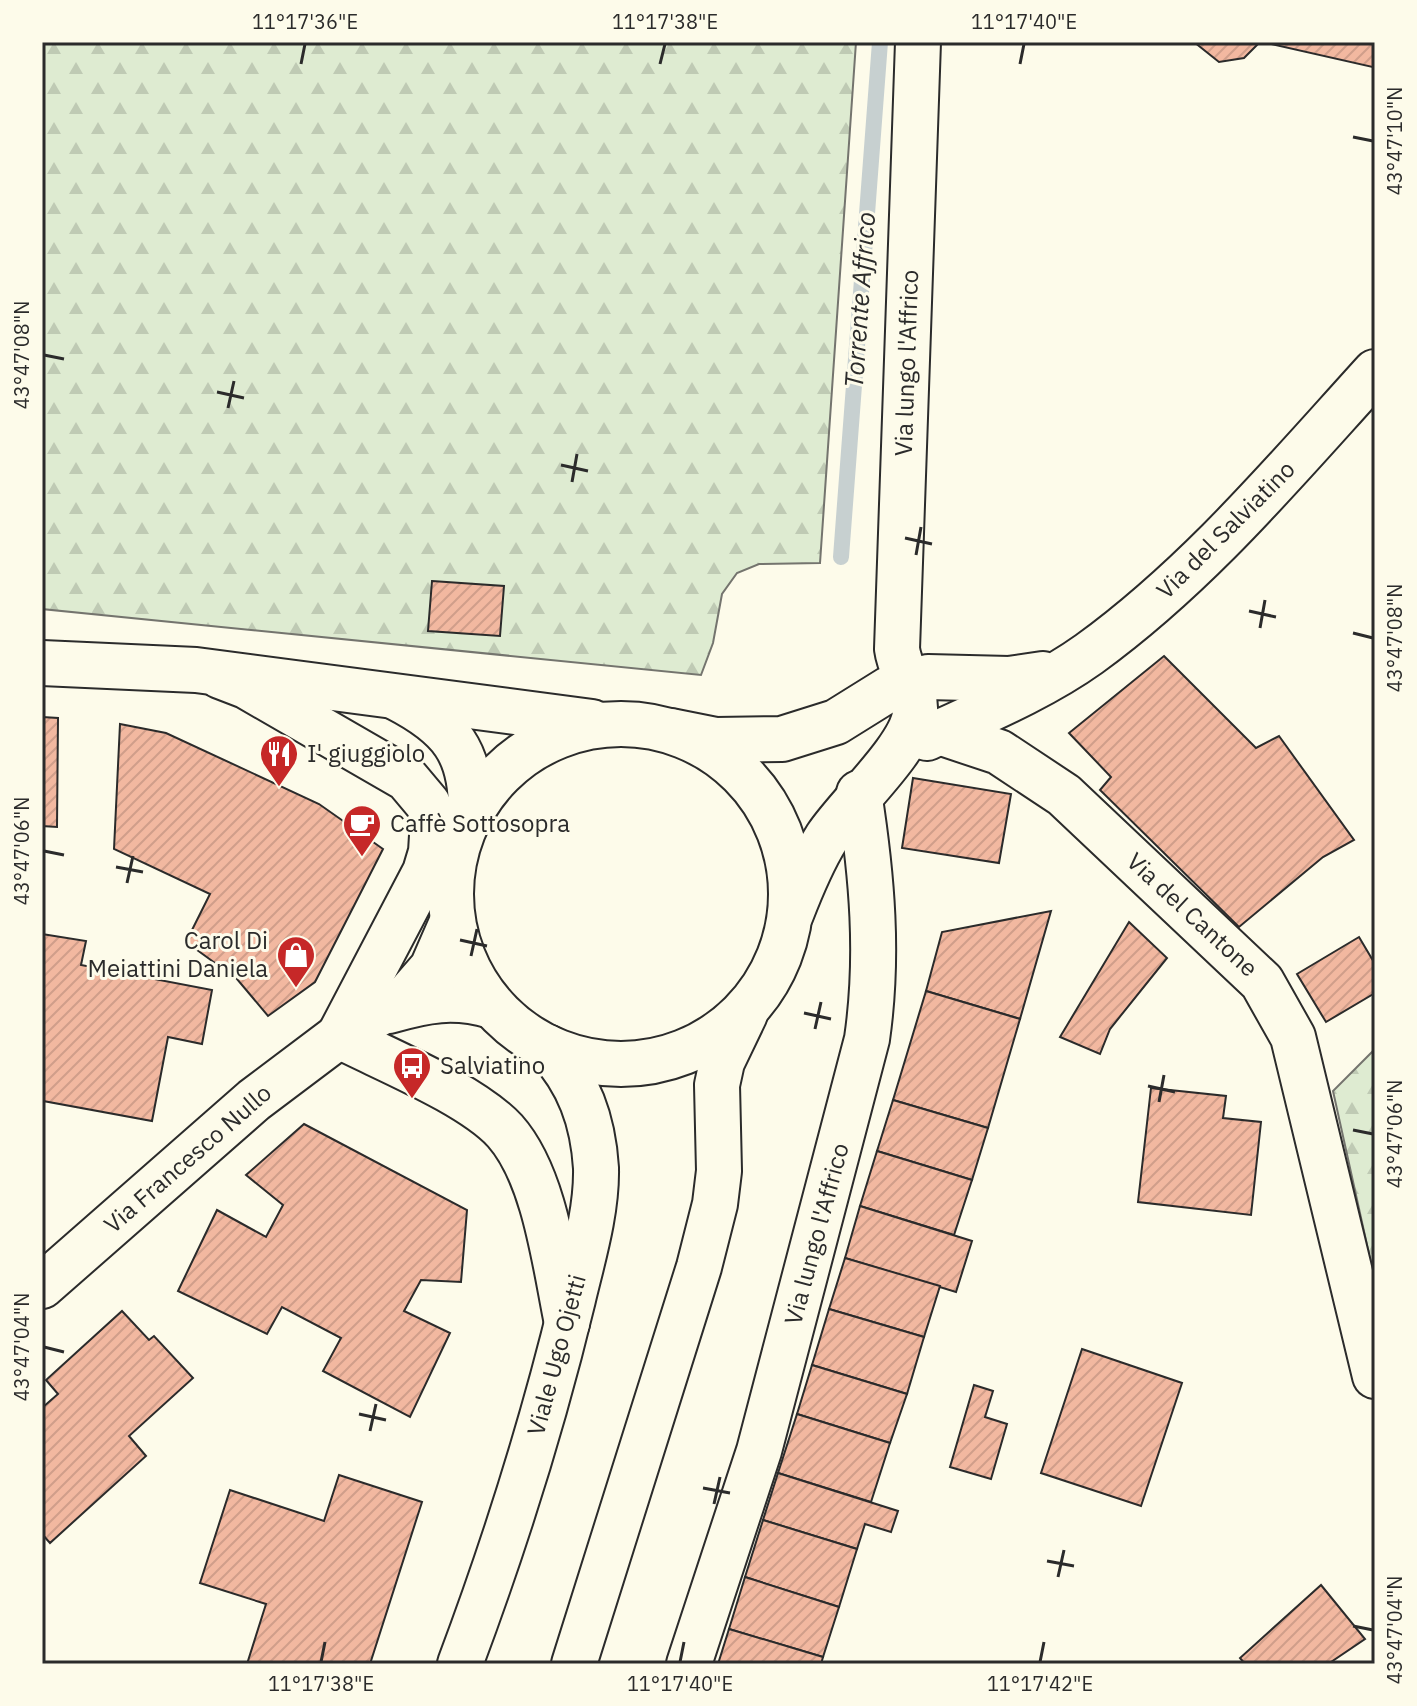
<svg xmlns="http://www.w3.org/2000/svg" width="1417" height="1706" font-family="'IBM Plex Sans',sans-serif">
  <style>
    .forest { fill: url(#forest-firs); stroke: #74746e; stroke-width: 2 }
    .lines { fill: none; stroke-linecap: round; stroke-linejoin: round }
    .stream { stroke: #c7d0d0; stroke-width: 16 }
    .building { fill: url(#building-hatch); stroke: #2b2b2b; stroke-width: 2 }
    .minor-casing { stroke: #2b2b2b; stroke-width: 48 }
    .secondary-casing { stroke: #2b2b2b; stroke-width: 48 }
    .minor { stroke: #fdfbea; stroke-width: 44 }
    .secondary { stroke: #fdfbea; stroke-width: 44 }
    .ticks { fill: none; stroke: #2b2b2b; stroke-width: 3 }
    .labels { text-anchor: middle; stroke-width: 6; stroke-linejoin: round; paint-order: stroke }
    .street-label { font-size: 24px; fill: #2b2b2b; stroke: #fdfbea }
    .poi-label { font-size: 24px; fill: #2b2b2b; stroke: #fdfbea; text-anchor: start }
    .water-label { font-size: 26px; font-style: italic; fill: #2b2b2b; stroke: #fdfbea }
    .neatline { fill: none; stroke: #2b2b2b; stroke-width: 3 }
    .ticks-label { font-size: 20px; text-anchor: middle; fill: #2b2b2b }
  </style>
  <defs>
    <pattern id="forest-firs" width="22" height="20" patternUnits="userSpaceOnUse" patternTransform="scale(2)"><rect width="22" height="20" fill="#deebd1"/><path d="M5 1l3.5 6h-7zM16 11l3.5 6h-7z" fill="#bfcab4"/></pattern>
    <pattern id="building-hatch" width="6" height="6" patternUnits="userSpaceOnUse" patternTransform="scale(2)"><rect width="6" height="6" fill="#f2b8a0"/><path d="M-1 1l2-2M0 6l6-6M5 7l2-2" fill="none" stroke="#d09e8a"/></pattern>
  </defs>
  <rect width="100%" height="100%" fill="#fdfbea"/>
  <!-- forest -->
  <g class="forest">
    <polygon points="42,42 856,42 820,563 759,564 737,573 722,594 713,643 701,675 42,609"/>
    <polygon points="1375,1049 1375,1281 1333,1091"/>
  </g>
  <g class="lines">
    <!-- stream -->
    <polyline class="stream" points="841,557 880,42"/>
  </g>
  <!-- building -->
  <g class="building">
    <polygon points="1194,42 1260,42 1244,58 1219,62"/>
    <polygon points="1262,42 1375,42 1375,72 1373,67"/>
    <polygon points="432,581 504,586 500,636 428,631"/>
    <polygon points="1164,656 1256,748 1279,736 1354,840 1323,857 1239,927 1100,790 1111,777 1069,733"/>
    <polygon points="42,717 58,718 57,827 42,826"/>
    <polygon points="120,724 166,733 319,804 383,849 315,982 268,1016 237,979 186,942 210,894 114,849"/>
    <polygon points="913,778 1011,794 999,863 902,848"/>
    <polygon points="1051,911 1020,1019 926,991 942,932"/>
    <polygon points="1129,922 1167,958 1110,1029 1100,1054 1060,1037"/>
    <polygon points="42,934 86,941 81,965 212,990 202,1044 168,1037 152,1121 43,1101 42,1109"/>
    <polygon points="1359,937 1375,964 1375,993 1326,1022 1297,974"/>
    <polygon points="926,991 1020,1019 988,1128 893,1100"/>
    <polygon points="1151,1088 1226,1096 1223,1118 1261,1122 1251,1215 1138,1202"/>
    <polygon points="893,1100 988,1128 972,1180 877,1151"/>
    <polygon points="304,1124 467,1210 461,1282 421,1280 404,1311 450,1333 410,1417 323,1371 341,1338 282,1307 267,1334 178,1291 217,1210 266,1237 283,1205 246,1175"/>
    <polygon points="877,1151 972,1180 954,1235 860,1206"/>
    <polygon points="860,1206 972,1241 956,1292 845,1258"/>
    <polygon points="845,1258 940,1286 924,1337 829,1309"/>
    <polygon points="829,1309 924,1337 907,1394 812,1365"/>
    <polygon points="122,1311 149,1340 154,1336 193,1378 129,1436 146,1456 50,1543 42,1534 42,1408 58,1394 46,1380"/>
    <polygon points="1082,1349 1182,1383 1141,1506 1041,1473"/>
    <polygon points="812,1365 907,1394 890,1443 797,1414"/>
    <polygon points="974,1385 993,1391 985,1417 1007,1424 991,1479 950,1467"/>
    <polygon points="797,1414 890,1443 871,1502 778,1473"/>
    <polygon points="778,1473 898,1511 891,1532 865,1524 857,1549 763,1520"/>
    <polygon points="339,1475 422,1502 370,1664 247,1664 266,1604 200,1583 230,1490 324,1521"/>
    <polygon points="763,1520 857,1549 839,1607 745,1577"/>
    <polygon points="745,1577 839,1607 823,1657 729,1629"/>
    <polygon points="1321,1585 1365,1639 1328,1664 1245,1664 1240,1658"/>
    <polygon points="729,1629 823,1657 821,1664 718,1664"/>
  </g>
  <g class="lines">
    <defs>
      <g id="minor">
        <polyline points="220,676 246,686 407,779 428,804 433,819 431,852 425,872 339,1036"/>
        <polyline points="671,731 716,740 782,739 836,722 889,689 928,677 1009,679 1043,674"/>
        <polyline points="939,732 999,752 1064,795 1262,982 1293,1037 1375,1376"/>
        <path d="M927,738C981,713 1040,689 1089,654C1198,575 1285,471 1375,372"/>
        <path d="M791,914C801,888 812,861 827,837C849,804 912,748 915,713C917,691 900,672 897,649L918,42"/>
        <path d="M389,1011C426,1000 454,995 492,1006"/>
        <path d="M339,1036C386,1060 471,1094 505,1131C545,1176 555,1265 567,1323"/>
        <polyline points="42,1286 254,1100 339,1036 405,999 432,968 452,922"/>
        <path d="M689,1664L759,1451L867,1039C879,956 872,876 859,793"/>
      </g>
      <g id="secondary">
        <polyline points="42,663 196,670 592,722"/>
        <path d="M397,698C451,726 472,752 471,813"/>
        <circle cx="621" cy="894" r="170"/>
        <path d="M460,1664C505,1544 543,1423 573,1299C583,1257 597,1211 596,1168C593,1120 579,1082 547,1047"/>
        <polyline points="574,1664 699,1267 715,1204 719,1171 717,1085 722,1062 745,1014"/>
      </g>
    </defs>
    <!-- minor casing -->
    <use href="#minor" class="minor-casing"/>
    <!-- secondary casing -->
    <use href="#secondary" class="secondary-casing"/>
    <!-- minor -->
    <use href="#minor" class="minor"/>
    <!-- secondary -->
    <use href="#secondary" class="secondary"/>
  </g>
  <!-- ticks -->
  <path class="ticks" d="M301,64L305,44M660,64L665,44M1020,64L1024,44M1353,137L1373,141M44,355L64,359M217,392L244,398M228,408L234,381M561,465L588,471M572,482L577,454M905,538L932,544M916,555L921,527M1249,611L1276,617M1260,628L1265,600M1353,633L1373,638M44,851L64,855M116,867L143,872M127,883L133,856M460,940L487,946M471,956L477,929M804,1013L831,1019M815,1029L821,1002M1148,1086L1175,1092M1159,1102L1164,1075M1353,1130L1373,1134M44,1347L64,1352M359,1414L386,1420M370,1431L376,1404M703,1488L730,1493M714,1504L720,1477M1047,1561L1074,1566M1058,1577L1064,1550M1353,1626L1373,1630M321,1662L325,1642M680,1662L684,1642M1040,1662L1044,1642"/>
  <!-- icons -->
  <defs>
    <symbol id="restaurant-pin" viewBox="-11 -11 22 30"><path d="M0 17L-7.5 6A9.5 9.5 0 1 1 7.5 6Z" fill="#c62828" stroke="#fdfbea"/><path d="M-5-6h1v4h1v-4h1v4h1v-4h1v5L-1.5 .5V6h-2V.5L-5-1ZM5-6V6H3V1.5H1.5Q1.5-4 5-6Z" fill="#fff"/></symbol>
    <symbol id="cafe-pin" viewBox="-11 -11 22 30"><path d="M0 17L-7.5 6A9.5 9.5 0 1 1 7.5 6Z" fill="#c62828" stroke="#fdfbea"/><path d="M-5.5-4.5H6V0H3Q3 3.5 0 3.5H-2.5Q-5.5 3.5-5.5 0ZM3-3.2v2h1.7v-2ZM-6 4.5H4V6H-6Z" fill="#fff"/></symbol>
    <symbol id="shop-pin" viewBox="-11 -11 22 30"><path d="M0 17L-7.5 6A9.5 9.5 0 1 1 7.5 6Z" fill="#c62828" stroke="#fdfbea"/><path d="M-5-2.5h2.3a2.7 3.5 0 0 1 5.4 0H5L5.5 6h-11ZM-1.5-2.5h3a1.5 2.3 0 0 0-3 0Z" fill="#fff"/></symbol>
    <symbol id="bus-pin" viewBox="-11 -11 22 30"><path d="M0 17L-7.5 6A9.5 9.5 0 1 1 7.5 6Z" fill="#c62828" stroke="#fdfbea"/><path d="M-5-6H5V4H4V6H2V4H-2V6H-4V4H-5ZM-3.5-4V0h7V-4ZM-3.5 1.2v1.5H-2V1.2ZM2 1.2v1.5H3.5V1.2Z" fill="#fff"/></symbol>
  </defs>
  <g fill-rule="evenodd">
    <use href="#restaurant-pin" x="257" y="732" width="44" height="60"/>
    <use href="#cafe-pin" x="340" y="802" width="44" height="60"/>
    <use href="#shop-pin" x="274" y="933" width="44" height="60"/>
    <use href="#bus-pin" x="390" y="1044" width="44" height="60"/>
  </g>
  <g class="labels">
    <!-- street labels -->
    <g class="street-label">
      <text transform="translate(907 363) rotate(-88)" y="8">Via lungo l'Affrico</text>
      <text transform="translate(1226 530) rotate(-45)" y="8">Via del Salviatino</text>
      <text transform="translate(1192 915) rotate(43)" y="8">Via del Cantone</text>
      <text transform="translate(188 1159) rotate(-41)" y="8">Via Francesco Nullo</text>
      <text transform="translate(817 1234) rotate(-75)" y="8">Via lungo l'Affrico</text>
      <text transform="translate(557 1355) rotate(-75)" y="8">Viale Ugo Ojetti</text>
    </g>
    <!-- poi labels -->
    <g class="poi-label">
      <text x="307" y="762">I' giuggiolo</text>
      <text x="390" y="832">Caffè Sottosopra</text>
      <text x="268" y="949" text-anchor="end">Carol Di<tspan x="268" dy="28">Meiattini Daniela</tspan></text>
      <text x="440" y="1074">Salviatino</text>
    </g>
    <!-- water labels -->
    <g class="water-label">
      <text transform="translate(860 300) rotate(-86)" y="9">Torrente Affrico</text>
    </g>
  </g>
  <!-- border -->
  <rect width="1417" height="1706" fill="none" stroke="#fdfbea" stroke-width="88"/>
  <rect x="44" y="44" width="1329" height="1618" class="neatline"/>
  <g class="ticks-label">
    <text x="305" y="29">11°17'36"E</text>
    <text x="665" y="29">11°17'38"E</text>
    <text x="1024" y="29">11°17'40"E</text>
    <text transform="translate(1395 141) rotate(-90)" y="7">43°47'10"N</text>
    <text transform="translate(22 355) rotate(-90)" y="7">43°47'08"N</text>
    <text transform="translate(1395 638) rotate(-90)" y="7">43°47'08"N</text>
    <text transform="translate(22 851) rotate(-90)" y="7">43°47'06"N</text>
    <text transform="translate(1395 1134) rotate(-90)" y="7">43°47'06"N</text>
    <text transform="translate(22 1347) rotate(-90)" y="7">43°47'04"N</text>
    <text transform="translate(1395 1630) rotate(-90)" y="7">43°47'04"N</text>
    <text x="321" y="1691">11°17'38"E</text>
    <text x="680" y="1691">11°17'40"E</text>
    <text x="1040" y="1691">11°17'42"E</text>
  </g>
</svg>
